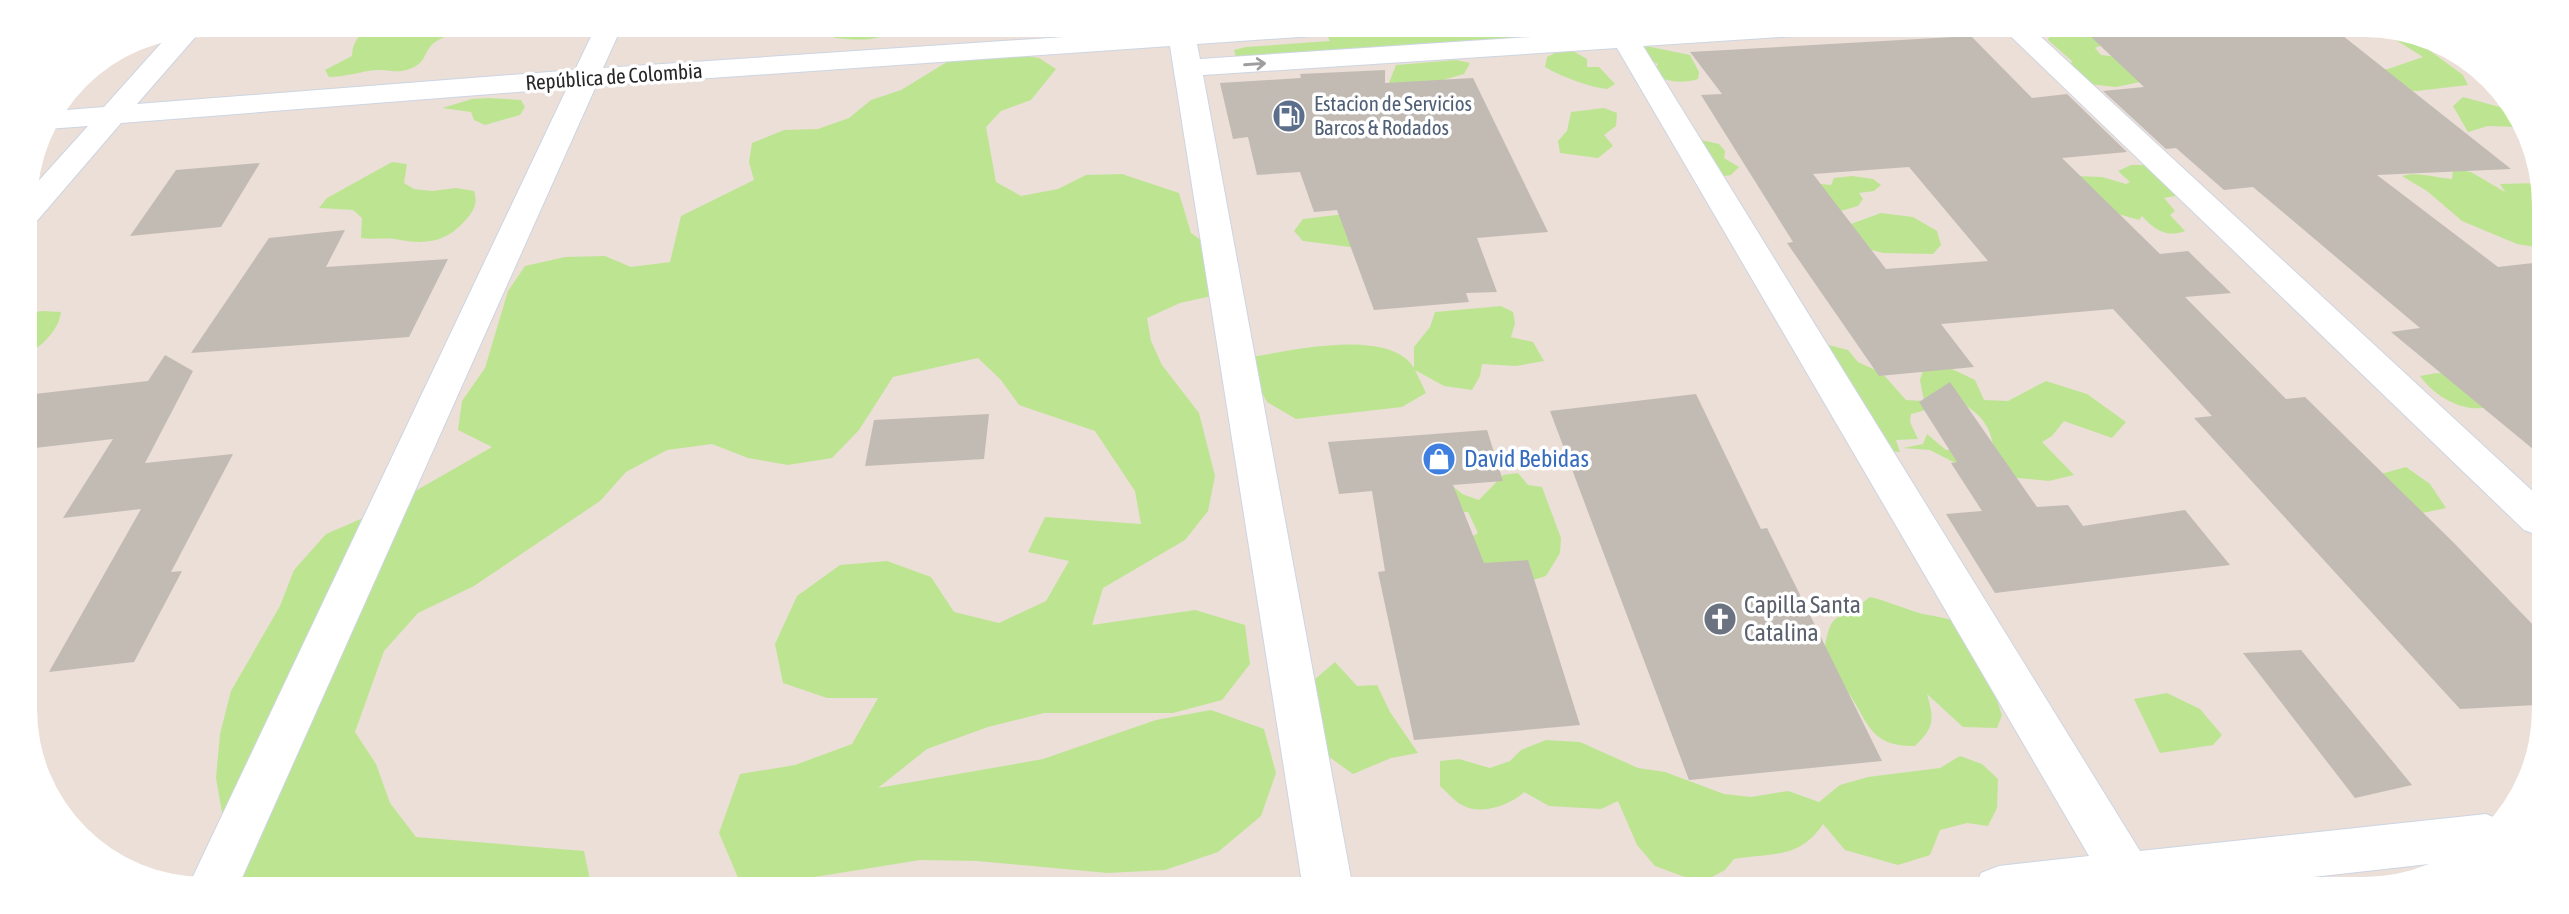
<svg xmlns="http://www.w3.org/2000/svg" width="2569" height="914" font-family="'Asap Condensed',sans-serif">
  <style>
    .green { fill: #bde591 }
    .building { fill: #c2bbb4; fill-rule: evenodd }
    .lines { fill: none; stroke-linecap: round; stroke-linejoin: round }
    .minor-casing { stroke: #cdd5e2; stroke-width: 2 }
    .minor { fill: #fff; fill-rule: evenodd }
    .oneway { stroke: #9e9e9e }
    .labels { text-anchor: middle; stroke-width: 7; stroke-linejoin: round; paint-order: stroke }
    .far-street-label { font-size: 21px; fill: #272727; stroke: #fff }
    .far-service-label { font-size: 21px; fill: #4e5e75; stroke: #fff; text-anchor: start }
    .shop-label { font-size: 24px; fill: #366cbe; stroke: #fff; text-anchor: start }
    .worship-label { font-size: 24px; fill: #5b616d; stroke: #fff; text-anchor: start }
  </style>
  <rect width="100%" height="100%" fill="#ebdfd8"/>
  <!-- green -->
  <g class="green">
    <path d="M1321,24L1477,25L1480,27L1474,33C1501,27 1532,26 1559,31L1562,39L1236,58L1234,50L1246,47L1330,41Z"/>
    <path d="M402,25L404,32L420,33L436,25H476L475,28C462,33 439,35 430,47C424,55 424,62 414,67C399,75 391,69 377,70C361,71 346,77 329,77L325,70L352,56C353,28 380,24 402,25Z"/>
    <path d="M821,25H899C884,43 856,40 835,38Z"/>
    <polygon points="2068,25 2090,31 2102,45 2095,48 2101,55 2119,57 2145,81 2116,87 2078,83 2069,63 2073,62 2048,40 2051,32 2048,28"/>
    <polygon points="2337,25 2364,25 2403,31 2463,75 2468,85 2417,91 2390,90 2366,69 2388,69 2423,57 2388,35"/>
    <path d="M1646,46L1690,55L1699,72L1698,79C1682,84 1667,82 1652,74L1658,64L1649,60L1644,51Z"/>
    <path d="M1573,51L1587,59V67H1599L1615,84L1607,89C1589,87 1562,77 1545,67L1547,57L1555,53Z"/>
    <polygon points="1010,54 1039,58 1056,69 1031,100 1001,111 986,127 996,182 1021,196 1058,189 1086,175 1122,174 1179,193 1191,233 1215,250 1216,295 1180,303 1147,318 1151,341 1162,365 1199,413 1215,476 1208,511 1185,540 1103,588 1092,625 1195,610 1245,625 1250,664 1222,700 1173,713 1044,713 988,727 927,749 878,788 1043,759 1156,720 1211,710 1264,729 1276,773 1261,816 1218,852 1165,870 1108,873 977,861 920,860 796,880 739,880 719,833 740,774 795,765 852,744 878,698 827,698 783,683 775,644 797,596 840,565 887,561 931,577 954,612 999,623 1046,601 1069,561 1028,552 1045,517 1141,524 1135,491 1095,431 1019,405 1001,380 978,358 893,377 859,430 832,458 788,465 748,458 712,444 667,450 626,472 600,501 474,586 418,613 384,651 355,732 376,764 390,803 416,837 584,851 592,889 203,889 204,868 223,818 216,778 220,734 231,691 280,606 294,570 326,534 384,509 492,447 458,430 462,401 485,368 508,291 525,266 565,257 605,256 631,267 670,262 681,216 754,180 749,162 752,143 784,130 818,129 849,118 871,100 901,90 947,62 979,56"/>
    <polygon points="1456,60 1470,63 1464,74 1443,80 1435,85 1379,97 1389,83 1396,65"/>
    <polygon points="2463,97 2511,110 2518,127 2488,126 2468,132 2453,106"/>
    <polygon points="489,98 521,100 525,107 520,115 485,125 474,120 471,112 442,108 472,99"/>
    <polygon points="1604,108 1617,113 1616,126 1604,135 1613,146 1598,158 1560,153 1558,141 1567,131 1571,112"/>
    <polygon points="1697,139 1719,144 1725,151 1724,158 1739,167 1731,175 1711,178"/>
    <path d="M392,162L407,164L404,183L414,189L432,191L456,188L474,191C477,201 476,207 469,216C449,241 430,245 400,240C388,237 374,240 361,238L362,218L353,210L319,208L327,198Z"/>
    <path d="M2131,165H2151L2181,195L2164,198L2175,211L2170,215L2185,231C2166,238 2155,230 2142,216L2139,220L2108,211L2076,176L2102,177L2126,184L2130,182L2118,171Z"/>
    <path d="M2453,169L2471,172L2505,192L2500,184L2537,183L2543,186L2542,248L2517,244L2462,221L2427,191L2402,176C2417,171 2436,178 2452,179Z"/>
    <polygon points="1852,176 1873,179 1881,185 1874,191 1859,193 1863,199 1858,206 1834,213 1810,183 1831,185 1834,178"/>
    <polygon points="1370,211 1366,249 1303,241 1294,231 1303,219"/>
    <polygon points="1881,213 1913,217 1937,231 1941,245 1933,254 1883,253 1864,248 1848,225"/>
    <path d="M1501,306L1513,312L1515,323L1511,337L1533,342L1544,361L1516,366L1482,364L1480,376L1472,390L1444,386L1415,370L1426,393L1402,407L1296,419L1267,402L1254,378L1251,357C1291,351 1389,327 1414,368V347L1430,327L1435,312Z"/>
    <path d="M43,311L61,312C59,330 41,347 26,355V313Z"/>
    <path d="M2541,323L2540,375C2522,378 2515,392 2500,402C2473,419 2436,399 2420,376L2437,373L2461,375Z"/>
    <path d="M1825,344L1848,350L1858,362L1882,373L1906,400L1924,401L1920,380L1924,367H1948L1975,380L1984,400L2008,401L2046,381L2087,394L2126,422L2112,438L2064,421L2052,436L2042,442L2074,475L2049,481L2008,477L1963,467L1930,450L1903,448L1923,444L1927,434L1946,450L1993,445C1989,422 1978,413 1959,401L1911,414L1910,422L1918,439L1896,440L1900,452L1853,449Z"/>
    <polygon points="2406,467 2430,484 2446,508 2418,514 2370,477"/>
    <polygon points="1518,473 1528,485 1542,487 1561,538 1560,553 1546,576 1523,583 1452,548 1478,533 1468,512 1447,512 1446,480 1462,494 1479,500 1503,475"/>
    <path d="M1870,597C1887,601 1900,607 1916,612C1932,617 1949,616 1963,626C1975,634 1997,699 2002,715L1997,728L1963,727L1927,694C1934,719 1935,727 1915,746C1872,747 1869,725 1850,695C1842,683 1832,671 1823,659C1831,606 1833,626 1870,597Z"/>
    <polygon points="1335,662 1357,686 1377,685 1390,712 1418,753 1391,758 1353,774 1325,754 1314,680"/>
    <polygon points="2167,693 2200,709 2222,735 2213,745 2160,753 2134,699"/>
    <path d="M1546,740L1580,742L1638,768L1665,772L1724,794L1751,797L1788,791L1819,802L1840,785L1868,777L1940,768L1960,756L1982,764L1998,779L1997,808L1988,826L1967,823L1940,830L1930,855L1898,865L1845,850L1823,824C1799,860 1772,852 1734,859L1725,870L1701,883L1655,866L1637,845L1618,801L1601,809L1549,806L1524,792C1511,805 1480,816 1462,805C1454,801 1447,792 1440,786V761L1459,759L1490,768L1510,761L1521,750Z"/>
  </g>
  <!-- building -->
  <g class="building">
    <polygon points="2294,24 2304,24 2312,30 2333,28 2511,169 2377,175 2498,267 2542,262 2539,454 2391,332 2420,328 2253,187 2224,190 2176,148 2166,149 2103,91 2144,87 2089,35"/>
    <path d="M1971,36L2032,98L2067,94L2127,152L2062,158L2160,254L2188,251L2231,293L2185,297L2286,399L2305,397L2453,542L2537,629L2536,705L2460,709L2194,418L2212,416L2113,309L1941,324L1974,367L1879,376L1787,243L1793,242L1701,95L1722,94L1690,52ZM1909,167L1988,261L1886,269L1813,174Z"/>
    <polygon points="1385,70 1385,83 1473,78 1548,232 1477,238 1497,292 1466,293 1469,302 1374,310 1337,210 1314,212 1300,172 1257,175 1248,137 1233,139 1220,83 1301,78 1300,74"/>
    <polygon points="260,163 221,227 130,236 176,170"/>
    <polygon points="345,230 326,267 448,259 409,337 191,353 269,238"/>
    <polygon points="165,355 193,371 145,463 233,454 171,572 182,571 134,662 49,672 141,509 63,518 113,439 26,449 26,395 148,381"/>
    <polygon points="1950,382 2037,507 2068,505 2083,526 2185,510 2230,565 1995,593 1946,514 1982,511 1951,463 1957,462 1919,402"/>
    <polygon points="1696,394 1761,529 1767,528 1882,761 1689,780 1550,411"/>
    <polygon points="989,414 984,459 865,466 874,420"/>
    <polygon points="1487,430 1503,481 1453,485 1484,563 1528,560 1580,725 1414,740 1378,572 1385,571 1372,491 1339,494 1328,442"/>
    <polygon points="2301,650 2412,785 2355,798 2243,653"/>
  </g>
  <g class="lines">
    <defs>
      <g id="minor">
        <polygon points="597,24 623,24 603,68 1168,30 1167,24 1193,24 1194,28 1248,24 1385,24 1381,30 1372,32 1197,44 1200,59 1606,32 1600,24 1627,24 1633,31 1729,24 1871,24 1867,30 1858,32 1643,46 2140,851 2486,814 2498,819 2474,852 2447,862 2205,889 1974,889 1981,873 1999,866 2089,856 1617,48 1203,75 1353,889 1303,889 1170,46 596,86 237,889 188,887 567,88 121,123 36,222 25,224 25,196 88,126 47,129 43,125 54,111 104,107 172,31 200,25 202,28 198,34 137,104 575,70"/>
        <polygon points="1998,24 2027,24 2539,497 2538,535 2524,530"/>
      </g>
    </defs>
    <!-- minor casing -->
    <use href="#minor" class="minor-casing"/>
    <!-- minor -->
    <use href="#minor" class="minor"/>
  </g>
  <!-- one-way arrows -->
  <defs><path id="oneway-shaft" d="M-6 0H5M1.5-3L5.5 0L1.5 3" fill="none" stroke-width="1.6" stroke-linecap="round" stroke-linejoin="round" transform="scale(1.75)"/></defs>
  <use class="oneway" href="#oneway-shaft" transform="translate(1255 64) rotate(-4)"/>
  <!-- icons -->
  <defs>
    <symbol id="fuel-disc" viewBox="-11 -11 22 22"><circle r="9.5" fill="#5c6f8a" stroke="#fff"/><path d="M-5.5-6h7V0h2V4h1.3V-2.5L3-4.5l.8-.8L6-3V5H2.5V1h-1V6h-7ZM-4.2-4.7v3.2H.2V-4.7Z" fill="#fff"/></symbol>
    <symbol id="shop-disc" viewBox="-11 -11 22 22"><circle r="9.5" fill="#3f7fe0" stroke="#fff"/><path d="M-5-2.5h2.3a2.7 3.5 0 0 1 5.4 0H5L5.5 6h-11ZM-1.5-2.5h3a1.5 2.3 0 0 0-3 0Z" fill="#fff"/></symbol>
    <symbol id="church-disc" viewBox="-11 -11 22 22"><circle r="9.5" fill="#6b7280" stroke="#fff"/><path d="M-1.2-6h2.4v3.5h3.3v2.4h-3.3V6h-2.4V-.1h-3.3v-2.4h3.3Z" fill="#fff"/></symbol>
  </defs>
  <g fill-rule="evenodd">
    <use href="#fuel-disc" x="1270" y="97" width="38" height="38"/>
    <use href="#shop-disc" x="1420" y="440" width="38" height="38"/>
    <use href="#church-disc" x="1701" y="600" width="38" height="38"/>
  </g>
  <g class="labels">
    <!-- far-street labels -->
    <g class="far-street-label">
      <text transform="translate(614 77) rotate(-4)" y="7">República de Colombia</text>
    </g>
    <!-- far-service labels -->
    <g class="far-service-label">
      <text x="1314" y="111">Estacion de Servicios<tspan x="1314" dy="24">Barcos &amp; Rodados</tspan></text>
    </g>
    <!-- shop labels -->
    <g class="shop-label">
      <text x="1464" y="467">David Bebidas</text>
    </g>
    <!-- worship labels -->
    <g class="worship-label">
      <text x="1744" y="613">Capilla Santa<tspan x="1744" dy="28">Catalina</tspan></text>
    </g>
  </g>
  <!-- crop -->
  <path d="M0 0H2569V914H0ZM205 37H2364A168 168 0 0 1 2532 205V709A168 168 0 0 1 2364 877H205A168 168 0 0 1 37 709V205A168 168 0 0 1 205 37Z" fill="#fff" fill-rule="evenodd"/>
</svg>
